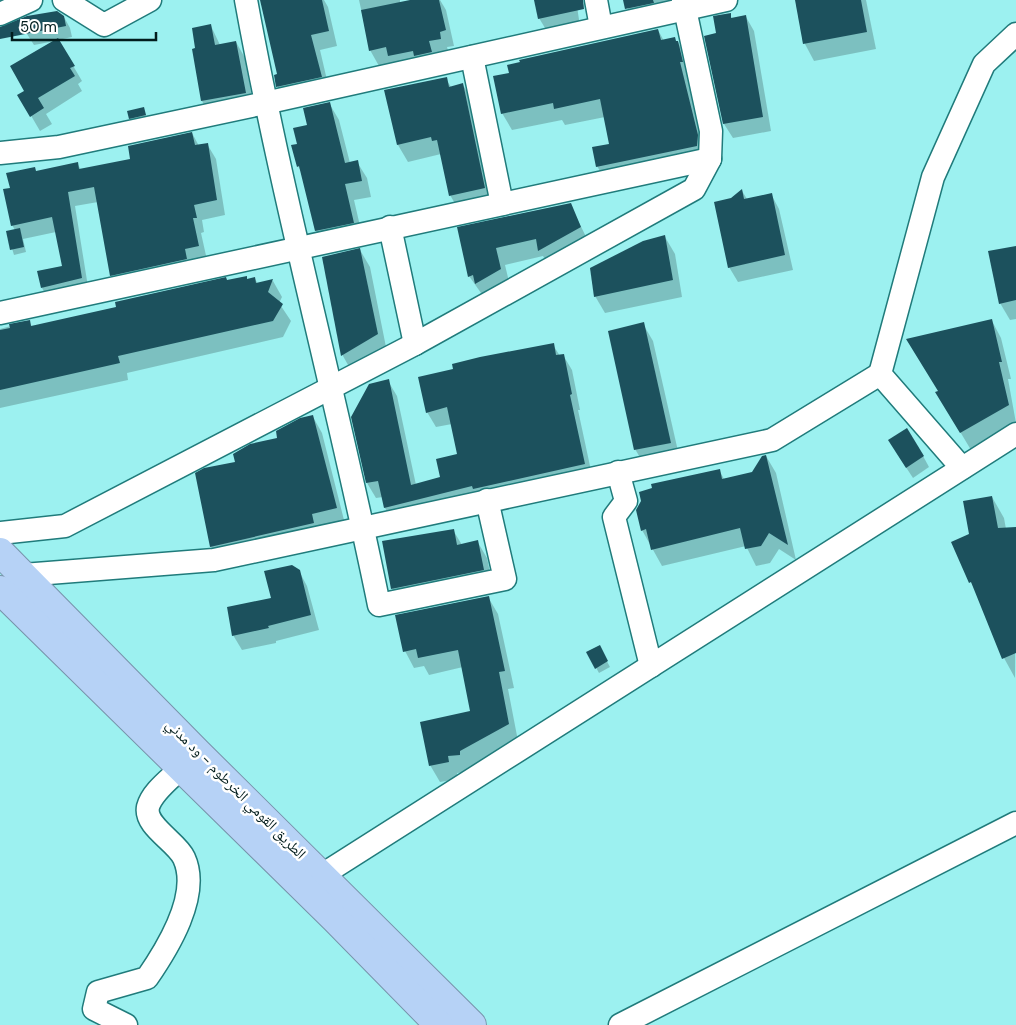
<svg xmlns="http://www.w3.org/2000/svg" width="1016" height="1025" font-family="'DM Sans','Noto Naskh Arabic',sans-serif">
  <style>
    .shadow { fill: #0003 }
    .building { fill: #1c515d }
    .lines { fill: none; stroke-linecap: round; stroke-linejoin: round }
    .street-casing { stroke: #207b7b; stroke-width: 25 }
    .highway-casing { stroke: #7793aa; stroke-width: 30 }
    .street { stroke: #fff; stroke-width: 22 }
    .highway { stroke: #b6d2f6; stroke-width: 28 }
    .labels { text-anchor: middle; stroke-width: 5; stroke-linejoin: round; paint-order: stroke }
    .street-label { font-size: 15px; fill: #021d1d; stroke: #fff }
  </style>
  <rect width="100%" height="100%" fill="#9cf1f0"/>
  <!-- shadow -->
  <g class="shadow">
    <polygon points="263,0 324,0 328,7 337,46 320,50 330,93 287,102 278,87 278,75"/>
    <polygon points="359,0 400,0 400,4 415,0 440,0 446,10 454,46 447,47 449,54 398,71 393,63 379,66 370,50"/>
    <polygon points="535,0 576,0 580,26 548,33 539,18"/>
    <polygon points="624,0 675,0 635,23"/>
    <polygon points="796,0 866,0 876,49 814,61 805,44"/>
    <polygon points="730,14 732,19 746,17 754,31 771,131 733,138 724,124"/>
    <polygon points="64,17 70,28 72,37 58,40 82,81 78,84 82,91 46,114 52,124 40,131 19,95 26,91 55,41 34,45 27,34 25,19"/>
    <polygon points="211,26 220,45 236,42 245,58 254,109 211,117 202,101 193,50 197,49"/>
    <polygon points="658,30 664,41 678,42 687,59 707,153 607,183 597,166 611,145 605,117 565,125 562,120 512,130 502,113 511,74"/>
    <polygon points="446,79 451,87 463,85 473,102 494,205 460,212 450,195 441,154 408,162 398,145 386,91"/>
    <polygon points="329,103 339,120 350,163 357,162 367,178 371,197 354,200 363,239 325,247 316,231 303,175 298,166 299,145 309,126"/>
    <polygon points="143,109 148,120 133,123 130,118"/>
    <polygon points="192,133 199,146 207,144 216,159 225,215 202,220 204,232 201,233 207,260 120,290 111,275 98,202 75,206 89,293 50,302 42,288 64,267 56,232 23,239 26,252 14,255 7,232 15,230 12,225 11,189 36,172 77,163 81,170 132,160"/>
    <polygon points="742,191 747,199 771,194 779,209 793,270 738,282 729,267 732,199"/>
    <polygon points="570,204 590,245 549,267 543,256 505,265 510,286 486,300 469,276 458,228"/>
    <polygon points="665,237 675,254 682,297 605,313 595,296"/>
    <polygon points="1016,247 1016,319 1010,320 1000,303"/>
    <polygon points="360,250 370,267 387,352 352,372 343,356 323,258"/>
    <polygon points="255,279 258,284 273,281 282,297 279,303 291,321 283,337 127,373 128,380 0,408 0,329 29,321 32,327 227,282"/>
    <polygon points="992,321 1001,338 1011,379 1008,379 1016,423 971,450 937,393"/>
    <polygon points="643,324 653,341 680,460 645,466 635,449"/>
    <polygon points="553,345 560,356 563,355 572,370 580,410 578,410 593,480 394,523 385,508 383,497 376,498 367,483 352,417 388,381 397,396 416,485 442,478 458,455 452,424 436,427 427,412"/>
    <polygon points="313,417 322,433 345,524 221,563 211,547 196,474 236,463"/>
    <polygon points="896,452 923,456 929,467 913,478"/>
    <polygon points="766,456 776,473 796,560 779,549 770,563 756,566 746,546 662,566 642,530 719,470 724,479 753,473"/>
    <polygon points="992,497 1004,518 1006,529 1016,528 1015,678 1004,658 977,594 952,543 970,534"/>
    <polygon points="453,530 462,545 477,541 487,558 493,587 402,606 392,589"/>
    <polygon points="299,571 307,586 319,630 276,641 276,643 242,650 233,635"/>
    <polygon points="488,597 498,614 514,688 508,689 518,741 469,772 457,773 458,779 440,782 430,765 472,711 463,667 429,675 424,666 414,668 405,651"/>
    <polygon points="599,647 610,667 599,673 588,653"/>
  </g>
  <!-- building -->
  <g class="building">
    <polygon points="260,0 322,0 329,31 311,35 322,77 276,87 274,75 277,74"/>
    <polygon points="410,0 439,0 446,30 440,32 441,39 429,41 432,52 414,56 413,51 388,56 386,47 369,51 361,10"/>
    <polygon points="534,0 583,0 584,9 538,19"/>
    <polygon points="623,0 653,0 654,3 625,9"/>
    <polygon points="795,0 861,0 867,32 803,44"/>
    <polygon points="57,11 64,16 66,26 0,39 0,27 27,16"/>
    <polygon points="731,13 731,18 746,15 763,117 723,124 704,36 716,33 713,16"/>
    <polygon points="211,24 215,45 236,41 246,93 201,101 192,49 195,48 192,28"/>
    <polygon points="658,29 661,40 675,37 676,41 678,41 683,62 680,62 698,135 697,146 596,167 592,147 609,144 600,99 554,109 553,103 501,114 493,76 509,73 507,65 520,62 519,60"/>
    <polygon points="58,38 75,66 70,68 75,76 38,98 44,108 30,117 17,95 24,91 10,66"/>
    <polygon points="447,77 449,87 463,83 485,188 449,196 437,140 432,141 431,137 397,145 384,90"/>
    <polygon points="330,102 345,163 358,160 362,181 345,184 354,223 315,231 299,166 297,167 291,145 297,144 293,128 307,125 303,108"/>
    <polygon points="144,107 146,115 129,119 127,111"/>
    <polygon points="192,132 195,145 208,143 217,200 194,205 197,218 193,218 199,246 185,249 187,259 110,276 94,187 68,192 82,278 41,288 37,271 62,266 52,217 11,226 3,189 10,188 6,173 35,167 36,171 78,162 79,169 130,159 128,146"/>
    <polygon points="742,189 744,199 772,193 785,255 728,268 714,202 731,198"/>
    <polygon points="571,203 581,227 538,251 536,239 496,248 501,269 475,284 473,275 468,277 457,227"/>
    <polygon points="20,228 24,247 10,250 6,231"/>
    <polygon points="665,235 673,280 594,297 590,268 643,241"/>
    <polygon points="1016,246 1016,300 999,304 988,251"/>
    <polygon points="360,248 378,334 341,356 322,257"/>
    <polygon points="247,276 247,279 255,277 256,283 273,279 268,292 283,304 273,321 118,356 120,363 0,390 0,330 10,328 9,324 30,320 31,326 116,307 115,302 226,277 227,280"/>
    <polygon points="992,319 1002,362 999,362 1009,405 960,433 935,392 938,391 906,339"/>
    <polygon points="644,322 671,443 634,450 608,331"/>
    <polygon points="554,343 556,355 564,354 572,394 570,395 585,464 473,489 472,486 384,508 378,481 366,483 351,417 369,384 389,379 411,485 440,477 436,459 457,454 447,407 426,413 418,377 453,369 452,364 480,357"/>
    <polygon points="313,415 337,508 312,514 314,523 210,547 195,473 204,468 235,462 233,454 250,444 277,438 276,431 300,418"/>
    <polygon points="907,428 924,456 906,468 888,440"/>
    <polygon points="766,455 788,545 769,533 761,546 745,549 740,528 651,550 646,529 641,531 636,510 641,501 639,492 652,488 651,484 720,469 722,479 752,472 762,456"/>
    <polygon points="992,496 998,528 1016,527 1016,653 1002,659 971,582 969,583 951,542 969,534 963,501"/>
    <polygon points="454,529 457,545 478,540 484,570 391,589 382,541"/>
    <polygon points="292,565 300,570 311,615 268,626 269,628 232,636 227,607 271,598 264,571"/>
    <polygon points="489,596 505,671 499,672 509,724 460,751 460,755 448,756 449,762 429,766 420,722 470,711 458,650 418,658 416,649 403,652 395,615"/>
    <polygon points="600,645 608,661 595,669 586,652"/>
  </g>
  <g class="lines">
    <defs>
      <g id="street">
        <polyline points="64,0 104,25 150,0"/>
        <path d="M246,0C283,204 338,403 379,605L505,579L487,500"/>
        <polyline points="596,0 601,27"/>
        <polyline points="0,14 31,0"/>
        <polyline points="472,57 502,204"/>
        <polyline points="0,153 59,147 265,103 726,0"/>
        <polyline points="390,227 415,344"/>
        <polyline points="0,313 710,159"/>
        <polyline points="962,468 880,374 933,177 984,64 1016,34"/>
        <polyline points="618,472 626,501 614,517 651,666"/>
        <polyline points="0,533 65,526 415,344 694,189 710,159 711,131 683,0"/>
        <polyline points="23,575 214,560 772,440 880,374"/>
        <polyline points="322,875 1016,434"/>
        <path d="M126,1025L94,1009L98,992L147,978C167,949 201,895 184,858C177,842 144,826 148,807C152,792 170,779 180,769"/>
        <polyline points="620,1025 1016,823"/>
      </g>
      <g id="highway">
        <polyline points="0,552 198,753 472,1025"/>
        <polyline points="0,590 335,919 439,1025"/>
      </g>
    </defs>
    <!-- street casing -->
    <use href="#street" class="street-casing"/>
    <!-- highway casing -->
    <use href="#highway" class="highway-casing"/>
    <!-- street -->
    <use href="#street" class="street"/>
    <!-- highway -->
    <use href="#highway" class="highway"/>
  </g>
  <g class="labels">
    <!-- street labels -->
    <g class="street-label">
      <text transform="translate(236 789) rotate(45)" y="5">الطريق القومي الخرطوم - ود مدني</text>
    </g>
  </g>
  <!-- scale -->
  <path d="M12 32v8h144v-8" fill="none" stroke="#021d1d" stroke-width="2.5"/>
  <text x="20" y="32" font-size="15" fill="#021d1d" stroke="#ffffff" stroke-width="4" paint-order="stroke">50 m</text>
</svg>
